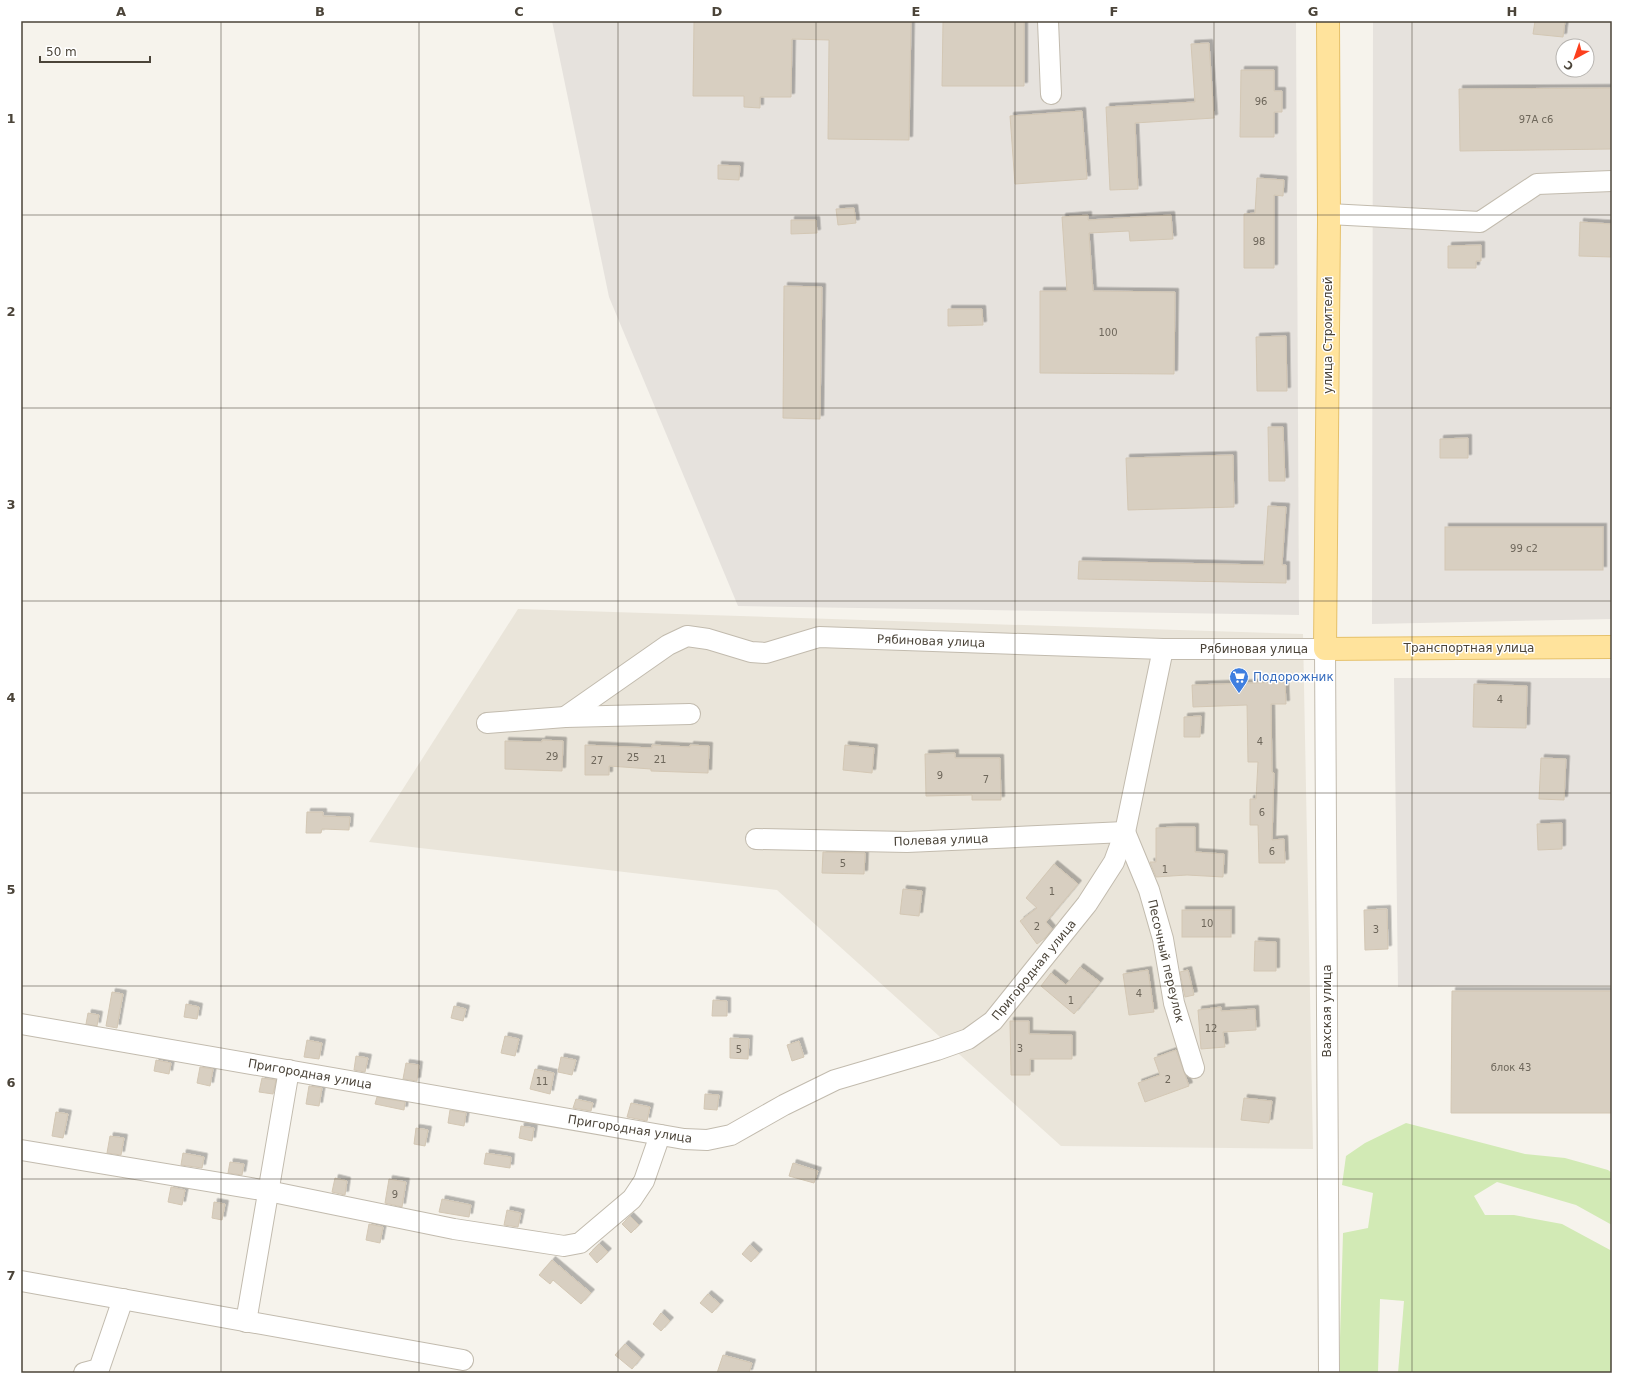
<svg xmlns="http://www.w3.org/2000/svg" width="1633" height="1394" font-family="'DejaVu Sans',sans-serif">
  <style>
    .residential { fill: #eae5da }
    .industrial { fill: #e6e2dd; fill-rule: evenodd }
    .green { fill: #d2eab5 }
    .building { fill: #d8cfc1; stroke: #d3c7b4; filter: url(#shadow) }
    .lines { fill: none; stroke-linecap: round; stroke-linejoin: round }
    .minor-casing { stroke: #c2bbae; stroke-width: 22 }
    .major-casing { stroke: #e6c16a; stroke-width: 24 }
    .minor { stroke: #fff; stroke-width: 20 }
    .major { stroke: #ffe39c; stroke-width: 22 }
    .grid { fill: none; stroke: #4b4439; stroke-width: 1; stroke-opacity: 0.55 }
    .labels { text-anchor: middle; stroke-width: 3; stroke-linejoin: round; paint-order: stroke }
    .number-label { font-size: 10px; fill: #6e675b }
    .street-label { font-size: 12px; fill: #4b4439; stroke: #fff }
    .shop-label { font-size: 12px; fill: #366cbe; stroke: #fff; text-anchor: start }
    .neatline { fill: none; stroke: #4b4439; stroke-width: 1.5 }
    .grid-label { font-size: 13px; text-anchor: middle; font-weight: bold; fill: #4b4439 }
  </style>
  <defs>
    <filter id="shadow"><feDropShadow dx="3.5" dy="-3.5" stdDeviation="0" flood-color="#0004"/></filter>
  </defs>
  <rect width="100%" height="100%" fill="#f6f3ec"/>
  <!-- residential -->
  <polygon class="residential" points="518,609 1303,634 1313,1149 1061,1146 777,890 369,842"/>
  <!-- industrial -->
  <g class="industrial">
    <polygon points="552,21 1296,21 1299,615 738,606 609,297"/>
    <path d="M1373,21H1612V619L1372,624ZM1563,46H1587V70H1563Z"/>
    <polygon points="1394,678 1612,678 1612,985 1398,987"/>
  </g>
  <!-- green -->
  <polygon class="green" points="1406,1123 1525,1154 1565,1158 1608,1170 1612,1173 1612,1225 1576,1205 1497,1182 1474,1196 1485,1215 1514,1215 1562,1224 1612,1251 1612,1373 1398,1373 1404,1301 1380,1299 1378,1373 1339,1373 1343,1233 1368,1228 1373,1193 1342,1185 1346,1156 1365,1143"/>
  <!-- building -->
  <g class="building">
    <polygon points="694,21 911,21 909,140 828,139 829,40 792,39 791,97 760,97 760,108 744,107 744,96 693,96"/>
    <polygon points="943,21 1024,21 1024,86 942,86"/>
    <polygon points="1535,21 1565,21 1563,37 1533,34"/>
    <polygon points="1209,43 1214,118 1135,123 1138,189 1110,190 1106,107 1195,102 1191,44"/>
    <polygon points="1241,70 1274,70 1274,91 1282,91 1282,112 1274,112 1274,137 1240,137"/>
    <polygon points="1612,88 1612,149 1460,151 1459,89"/>
    <polygon points="1082,111 1087,179 1015,184 1010,116"/>
    <polygon points="718,165 740,166 739,180 718,179"/>
    <polygon points="1257,178 1284,180 1283,196 1274,195 1274,268 1244,268 1244,214 1255,213"/>
    <polygon points="854,208 856,223 838,225 836,209"/>
    <polygon points="1088,215 1088,220 1171,215 1173,239 1130,241 1129,231 1089,233 1093,291 1175,292 1174,374 1040,373 1040,291 1067,291 1062,217"/>
    <polygon points="791,220 816,220 817,233 791,234"/>
    <polygon points="1580,222 1612,224 1612,257 1579,256"/>
    <polygon points="1481,245 1481,261 1476,261 1476,268 1448,268 1448,246"/>
    <polygon points="784,286 822,287 820,419 783,418"/>
    <polygon points="948,309 982,309 983,325 948,326"/>
    <polygon points="1286,336 1287,391 1257,391 1256,337"/>
    <polygon points="1268,427 1283,427 1285,481 1269,481"/>
    <polygon points="1468,438 1468,458 1440,458 1440,439"/>
    <polygon points="1233,455 1234,507 1128,510 1126,458"/>
    <polygon points="1268,506 1286,507 1282,565 1286,565 1286,583 1078,579 1079,561 1264,565"/>
    <rect x="1445" y="527" width="158" height="43"/>
    <polygon points="1285,682 1286,704 1271,704 1272,772 1274,773 1272,840 1284,839 1285,863 1259,863 1258,825 1250,825 1250,799 1256,799 1258,762 1248,762 1247,705 1193,707 1192,685"/>
    <polygon points="1474,684 1527,686 1526,728 1473,727"/>
    <polygon points="1201,716 1200,737 1184,737 1184,717"/>
    <polygon points="542,740 563,741 562,771 505,769 505,741 542,742"/>
    <polygon points="585,745 652,748 652,745 690,747 690,745 709,746 708,773 651,771 651,769 609,766 609,775 585,775"/>
    <polygon points="845,745 874,748 872,773 843,770"/>
    <polygon points="955,753 955,758 1000,758 1001,800 972,800 972,795 926,796 925,754"/>
    <polygon points="1541,758 1566,759 1564,800 1539,799"/>
    <polygon points="307,812 323,812 323,816 350,817 349,830 322,829 321,833 306,833"/>
    <polygon points="1562,823 1562,849 1538,850 1537,824"/>
    <polygon points="1175,827 1195,827 1195,852 1224,854 1223,877 1187,875 1156,877 1150,862 1156,862 1156,828"/>
    <polygon points="823,852 865,853 864,874 822,873"/>
    <polygon points="1054,864 1078,884 1046,922 1052,929 1045,938 1037,944 1020,921 1037,908 1026,898"/>
    <polygon points="903,889 922,891 919,916 900,914"/>
    <polygon points="1387,909 1388,949 1365,950 1364,910"/>
    <rect x="1182" y="910" width="49" height="27"/>
    <polygon points="1255,941 1276,942 1276,971 1254,971"/>
    <polygon points="1080,967 1100,982 1074,1014 1041,986 1051,973 1066,985"/>
    <polygon points="1148,970 1154,1012 1129,1015 1123,974"/>
    <polygon points="1188,970 1194,995 1185,997 1180,972"/>
    <polygon points="1452,991 1612,991 1612,1113 1451,1113"/>
    <polygon points="112,992 123,994 117,1028 106,1026"/>
    <polygon points="713,1000 727,1001 727,1016 712,1016"/>
    <polygon points="186,1004 199,1007 197,1019 184,1017"/>
    <polygon points="454,1006 466,1009 463,1021 451,1018"/>
    <polygon points="1221,1007 1221,1011 1255,1009 1256,1030 1223,1032 1225,1047 1201,1049 1198,1010"/>
    <polygon points="88,1013 99,1015 97,1026 86,1024"/>
    <polygon points="1010,1021 1029,1021 1029,1034 1072,1035 1072,1059 1030,1059 1030,1075 1011,1075"/>
    <polygon points="505,1036 519,1039 515,1056 501,1053"/>
    <polygon points="730,1038 749,1039 748,1059 730,1058"/>
    <polygon points="307,1040 322,1043 319,1059 304,1057"/>
    <polygon points="799,1041 804,1057 792,1061 787,1045"/>
    <polygon points="1176,1050 1189,1086 1145,1102 1138,1083 1160,1075 1154,1058"/>
    <polygon points="356,1056 368,1058 365,1072 354,1070"/>
    <polygon points="561,1057 576,1060 572,1075 558,1072"/>
    <polygon points="156,1060 171,1063 169,1074 154,1071"/>
    <polygon points="406,1063 419,1065 417,1081 403,1079"/>
    <polygon points="200,1067 213,1069 210,1086 197,1083"/>
    <polygon points="535,1069 554,1073 550,1094 530,1089"/>
    <polygon points="262,1078 276,1080 273,1094 259,1092"/>
    <polygon points="309,1086 322,1088 319,1106 306,1104"/>
    <polygon points="705,1094 719,1095 717,1110 704,1109"/>
    <polygon points="377,1097 405,1102 404,1110 375,1104"/>
    <polygon points="1244,1098 1272,1101 1269,1123 1241,1120"/>
    <polygon points="576,1099 593,1103 591,1111 573,1108"/>
    <polygon points="631,1103 650,1107 647,1121 627,1117"/>
    <polygon points="450,1110 466,1113 464,1126 448,1123"/>
    <polygon points="56,1112 68,1114 63,1138 52,1136"/>
    <polygon points="521,1126 534,1128 532,1141 519,1138"/>
    <polygon points="416,1128 428,1130 425,1146 414,1144"/>
    <polygon points="110,1136 124,1138 121,1155 107,1153"/>
    <polygon points="183,1153 204,1157 202,1168 181,1165"/>
    <polygon points="486,1153 511,1157 510,1168 484,1164"/>
    <polygon points="230,1162 244,1164 242,1175 228,1173"/>
    <polygon points="793,1163 818,1171 814,1183 789,1176"/>
    <polygon points="335,1178 347,1181 345,1195 332,1192"/>
    <polygon points="389,1179 406,1182 402,1207 385,1203"/>
    <polygon points="171,1187 185,1190 182,1205 168,1202"/>
    <polygon points="442,1199 471,1205 469,1217 439,1212"/>
    <polygon points="214,1202 225,1204 222,1220 212,1218"/>
    <polygon points="507,1210 521,1213 518,1227 504,1225"/>
    <polygon points="630,1216 639,1225 631,1233 622,1224"/>
    <polygon points="369,1224 383,1227 380,1243 366,1240"/>
    <polygon points="599,1244 608,1252 597,1263 589,1254"/>
    <polygon points="750,1245 759,1253 751,1262 742,1254"/>
    <polygon points="552,1260 591,1293 581,1304 553,1280 550,1284 539,1275"/>
    <polygon points="708,1294 720,1304 712,1313 700,1303"/>
    <polygon points="661,1313 670,1321 661,1331 653,1324"/>
    <polygon points="625,1344 641,1358 632,1369 615,1355"/>
    <polygon points="723,1355 752,1363 749,1373 717,1373"/>
  </g>
  <g class="lines">
    <defs>
      <g id="minor">
        <polyline points="1048,21 1051,94"/>
        <polyline points="1329,214 1480,222 1537,184 1612,181"/>
        <polyline points="565,717 668,645 687,636 708,639 751,652 766,653 819,637 1163,649 1325,649 1329,1373"/>
        <polyline points="487,723 565,717 690,714"/>
        <polyline points="756,839 907,842 1125,832 1149,890 1163,939 1174,1003 1194,1068"/>
        <polyline points="21,1024 684,1139 707,1140 731,1135 784,1105 835,1080 937,1050 968,1039 993,1021 1087,904 1114,862 1125,832 1163,649"/>
        <polyline points="21,1150 268,1191 454,1229 564,1246 580,1243 632,1199 644,1181 660,1135"/>
        <polyline points="21,1281 463,1360"/>
        <polyline points="246,1322 289,1070"/>
        <polyline points="84,1373 99,1369 123,1299"/>
      </g>
      <polyline id="major" points="1328,21 1329,221 1325,649 1612,647"/>
    </defs>
    <!-- minor casing -->
    <use href="#minor" class="minor-casing"/>
    <!-- major casing -->
    <use href="#major" class="major-casing"/>
    <!-- minor -->
    <use href="#minor" class="minor"/>
    <!-- major -->
    <use href="#major" class="major"/>
  </g>
  <!-- grid -->
  <path class="grid" d="M221,21V1373M419,21V1373M618,21V1373M816,21V1373M1015,21V1373M1214,21V1373M1412,21V1373M21,215H1612M21,408H1612M21,601H1612M21,793H1612M21,986H1612M21,1179H1612"/>
  <!-- icons -->
  <defs>
    <symbol id="supermarket-pin" viewBox="-11 -11 22 30"><path d="M0 17L-7.5 6A9.5 9.5 0 1 1 7.5 6Z" fill="#3f7fe0" stroke="#fff"/><path d="M-6-5.5h2.5l.6 2H6L4.5 2H-2.5L-4.4-4H-6ZM-1.5 3.2a1.3 1.3 0 1 0 .1 0ZM3 3.2a1.3 1.3 0 1 0 .1 0Z" fill="#fff"/></symbol>
  </defs>
  <g fill-rule="evenodd">
    <use href="#supermarket-pin" x="1228" y="666" width="22" height="30"/>
  </g>
  <g class="labels">
    <!-- number labels -->
    <g class="number-label">
      <text x="1261" y="105">96</text>
      <text x="1536" y="123">97А с6</text>
      <text x="1259" y="245">98</text>
      <text x="1108" y="336">100</text>
      <text x="1524" y="552">99 с2</text>
      <text x="1500" y="703">4</text>
      <text x="1260" y="745">4</text>
      <text x="552" y="760">29</text>
      <text x="633" y="761">25</text>
      <text x="660" y="763">21</text>
      <text x="597" y="764">27</text>
      <text x="940" y="779">9</text>
      <text x="986" y="783">7</text>
      <text x="1262" y="816">6</text>
      <text x="1272" y="855">6</text>
      <text x="843" y="867">5</text>
      <text x="1165" y="873">1</text>
      <text x="1052" y="895">1</text>
      <text x="1207" y="927">10</text>
      <text x="1037" y="930">2</text>
      <text x="1376" y="933">3</text>
      <text x="1139" y="997">4</text>
      <text x="1071" y="1004">1</text>
      <text x="1211" y="1032">12</text>
      <text x="1020" y="1052">3</text>
      <text x="739" y="1053">5</text>
      <text x="1511" y="1071">блок 43</text>
      <text x="1168" y="1083">2</text>
      <text x="542" y="1085">11</text>
      <text x="395" y="1198">9</text>
    </g>
    <!-- street labels -->
    <g class="street-label">
      <text transform="translate(1328 335) rotate(-90)" y="4">улица Строителей</text>
      <text transform="translate(931 641) rotate(2)" y="4">Рябиновая улица</text>
      <text x="1469" y="652">Транспортная улица</text>
      <text x="1254" y="653">Рябиновая улица</text>
      <text transform="translate(941 840) rotate(-2)" y="4">Полевая улица</text>
      <text transform="translate(1166 961) rotate(77)" y="4">Песочный переулок</text>
      <text transform="translate(1034 970) rotate(-51)" y="4">Пригородная улица</text>
      <text transform="translate(1327 1011) rotate(-90)" y="4">Вахская улица</text>
      <text transform="translate(310 1074) rotate(10)" y="4">Пригородная улица</text>
      <text transform="translate(630 1129) rotate(9)" y="4">Пригородная улица</text>
    </g>
    <!-- shop labels -->
    <g class="shop-label">
      <text x="1253" y="681">Подорожник</text>
    </g>
  </g>
  <!-- border -->
  <rect width="1633" height="1394" fill="none" stroke="#ffffff" stroke-width="44"/>
  <!-- north arrow -->
  <g transform="translate(1575 58) rotate(220)"><circle r="19" fill="#ffffff" stroke="#b7b4b0"/>
  <path d="M0-3L7 15L0 10L-7 15Z" fill="#fc3f1d"/>
  <text y="-6" font-size="11" font-weight="bold" text-anchor="middle" fill="#4b4439">С</text>
  </g>
  <!-- scale -->
  <path d="M40 56v6h110v-6" fill="none" stroke="#4b4439" stroke-width="2"/>
  <text x="46" y="56" font-size="12" fill="#4b4439" stroke="#ffffff" stroke-width="3" paint-order="stroke">50 m</text>
  <rect x="22" y="22" width="1589" height="1350" class="neatline"/>
  <g class="grid-label">
    <text x="121" y="16">A</text>
    <text x="320" y="16">B</text>
    <text x="519" y="16">C</text>
    <text x="717" y="16">D</text>
    <text x="916" y="16">E</text>
    <text x="1114" y="16">F</text>
    <text x="1313" y="16">G</text>
    <text x="1512" y="16">H</text>
    <text x="11" y="123">1</text>
    <text x="11" y="316">2</text>
    <text x="11" y="509">3</text>
    <text x="11" y="702">4</text>
    <text x="11" y="894">5</text>
    <text x="11" y="1087">6</text>
    <text x="11" y="1280">7</text>
  </g>
</svg>
